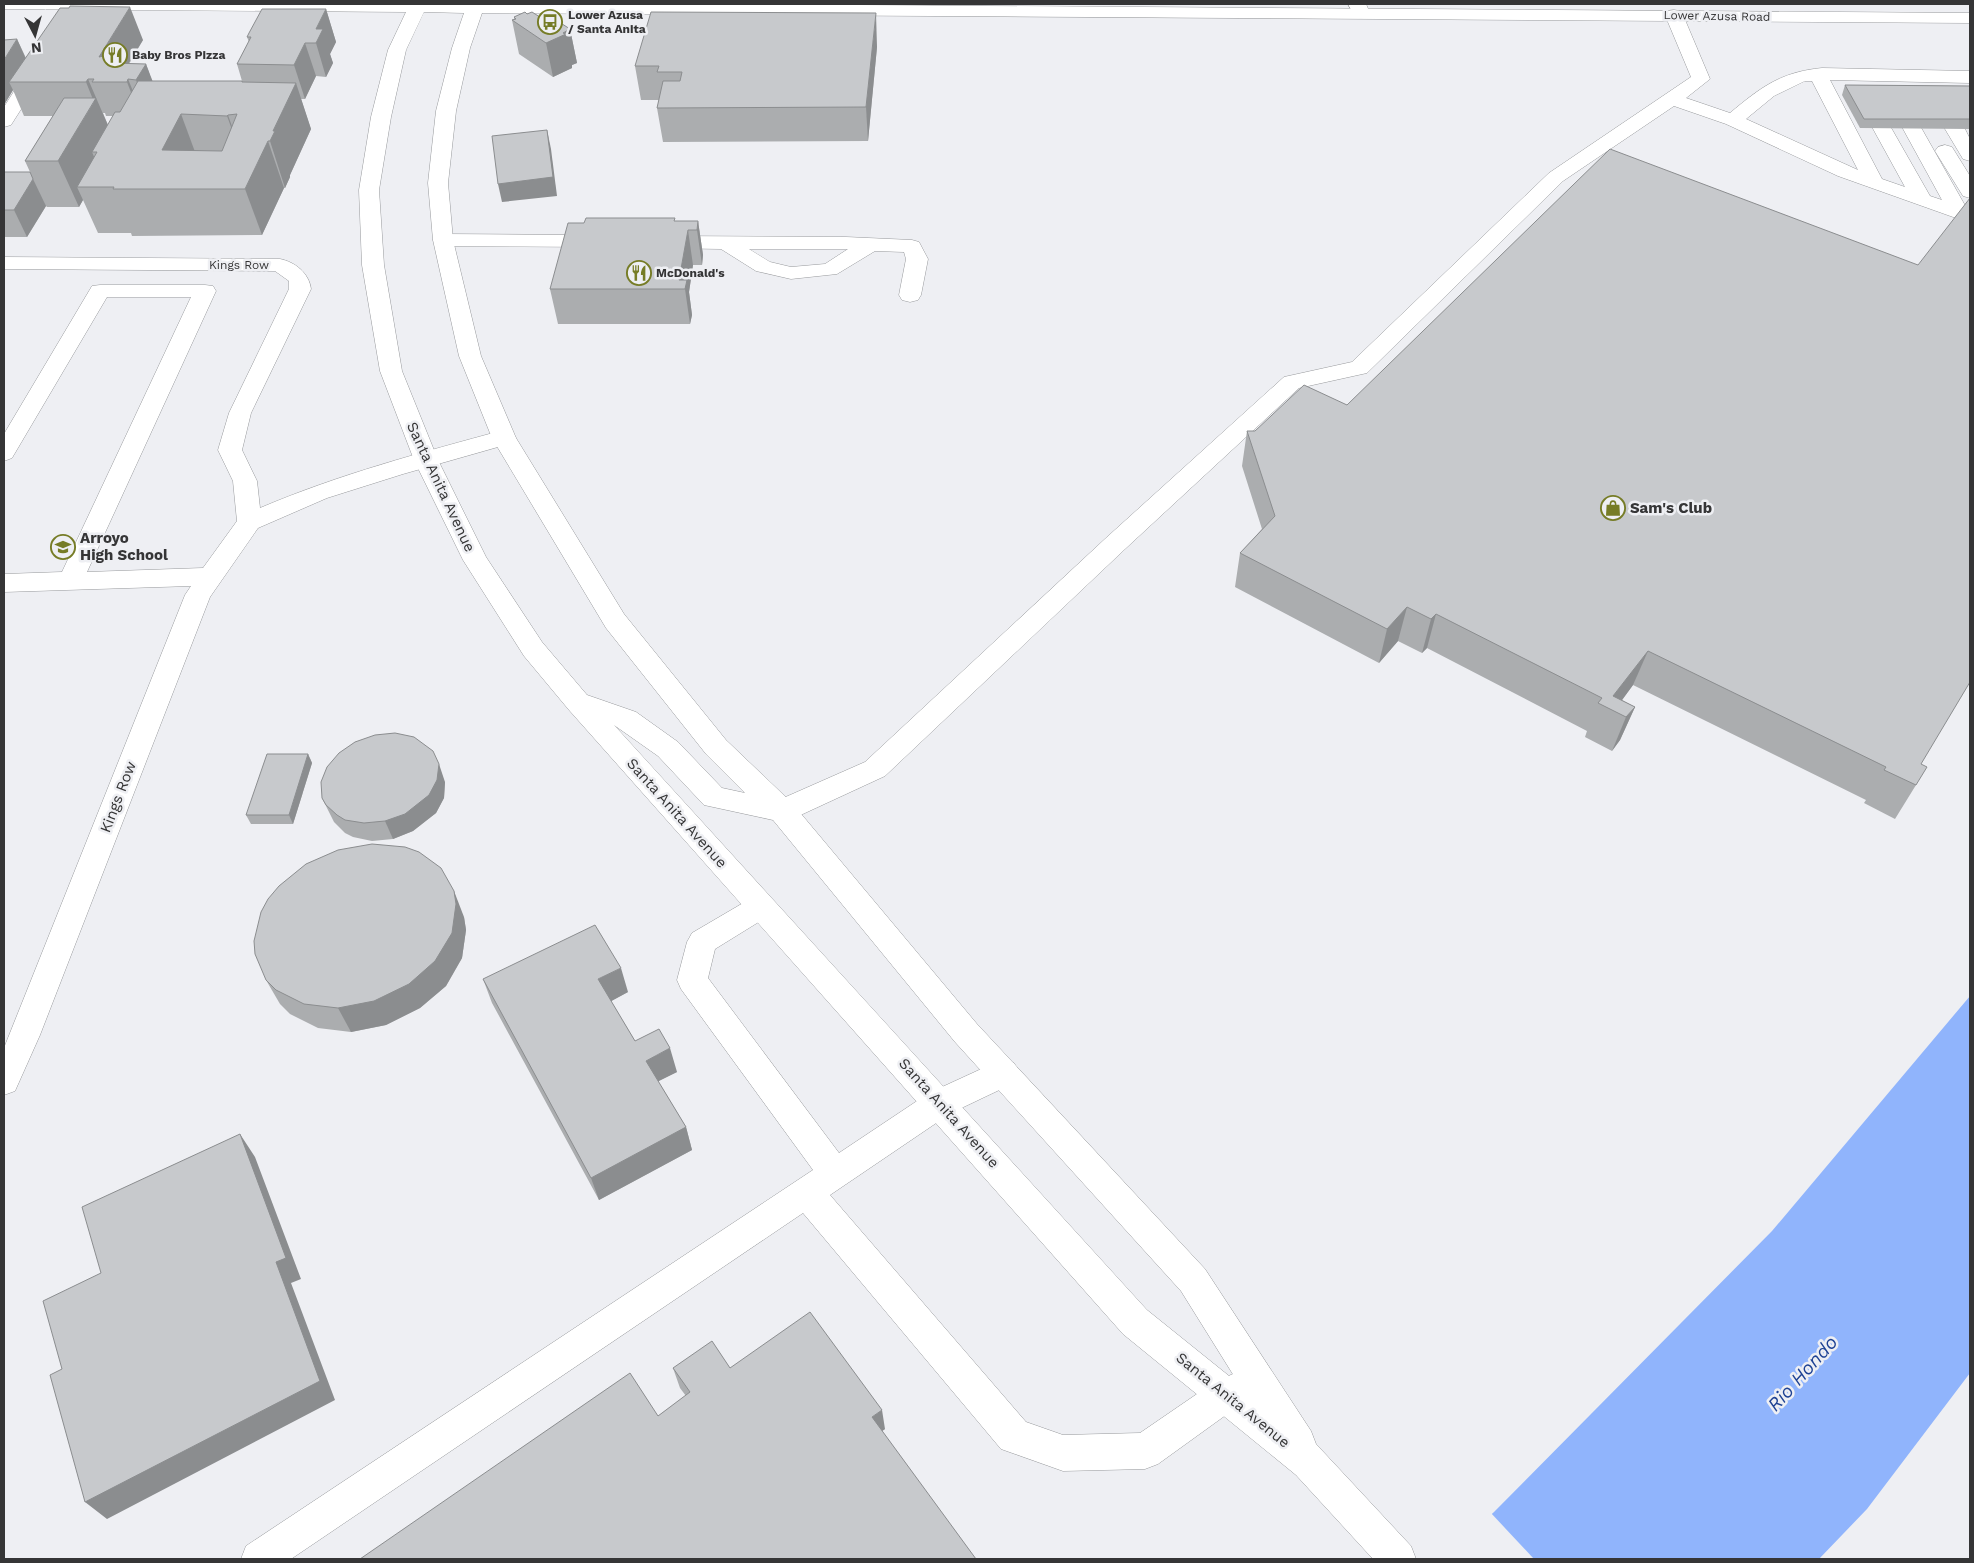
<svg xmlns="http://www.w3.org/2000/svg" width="1974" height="1563" font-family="'Work Sans',sans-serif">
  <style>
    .water { fill: #90b4fc }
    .pier { fill: #eeeff3 }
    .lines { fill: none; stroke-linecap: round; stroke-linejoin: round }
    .minor-casing { stroke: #989a9d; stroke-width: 1 }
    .major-casing { stroke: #989a9d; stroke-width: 1 }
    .minor { fill: #fff; fill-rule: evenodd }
    .major { fill: #fff; fill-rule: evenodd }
    .wall { fill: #abadaf; fill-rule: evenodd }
    .shaded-wall { fill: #8b8d8f }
    .building { fill: #c7c9cc; stroke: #8b8d8f; fill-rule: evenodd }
    .labels { text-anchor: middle; stroke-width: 5; stroke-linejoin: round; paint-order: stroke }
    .far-poi-label { font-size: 12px; font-weight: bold; fill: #353536; stroke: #eeeff3; text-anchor: start }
    .far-street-label { font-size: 12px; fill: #353536; stroke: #eeeff3 }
    .street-label { font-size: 15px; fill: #353536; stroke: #eeeff3 }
    .poi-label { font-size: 15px; font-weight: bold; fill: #353536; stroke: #eeeff3; text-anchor: start }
    .near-water-label { font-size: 19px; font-style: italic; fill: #1e4294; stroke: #eeeff3 }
  </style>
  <rect width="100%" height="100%" fill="#eeeff3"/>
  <!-- water -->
  <polygon class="water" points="1970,996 1970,1373 1867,1509 1819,1559 1442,1559 1494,1512 1772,1231"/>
  <!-- pier -->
  <polygon class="pier" points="1490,1512 1534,1559 1440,1559 1441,1557"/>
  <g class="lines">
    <defs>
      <g id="minor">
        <polygon points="1348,4 1366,4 1370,13 1367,17 1361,18 1355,17"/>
        <path d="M1674,10L1680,11L1683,15L1710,79L1686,98L1730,113C1761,87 1781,72 1822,68L1970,71V83L1830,80L1882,179L1905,187L1855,96L1857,92L1864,90L1871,92L1873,96L1930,196L1942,200L1885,96L1887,92L1894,90L1901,92L1967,209L1970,210V223L1838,176L1726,124L1674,106L1563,181L1367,373L1299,388L1124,550L885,776L792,819L782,822L772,819L768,811L772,803L865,762L1106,538L1284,377L1352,362L1549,173L1691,77L1665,15L1668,11ZM1805,81H1812L1858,170L1746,119L1774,96Z"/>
        <polygon points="37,64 44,66 46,70 11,125 4,127 4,107 30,66"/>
        <polygon points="1942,87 1949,89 1951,93 1965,129 1970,139 1970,161 1963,159 1945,129 1933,93 1935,89"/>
        <polygon points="1945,145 1952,147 1970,176 1970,198 1963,196 1935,151 1938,147"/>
        <polygon points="443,234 601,235 608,237 611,241 608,245 601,247 443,246 436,244 433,240 436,236"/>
        <path d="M664,236L846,237L912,240L919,242L928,259L921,295L918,300L910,302L902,300L899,295L906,259L904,252L875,251L837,274L791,279L756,271L721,249L664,248L657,246L654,242L657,238ZM749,249H848L825,264L791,267L770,262Z"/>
        <path d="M4,257L280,259C295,262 309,273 311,289L251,413L242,450L257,481L260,508C340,474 420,453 504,430L512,433L516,438L512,443L403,474L327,498L258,528L210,597L40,1035L15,1091L4,1095V1048L185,595L191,586L4,592V574L62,572L191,297H107L12,458L4,461V434L92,286L100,285H205L213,286L216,291L87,572L203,568L237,521L233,481L218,450L229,413L289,289V281L275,271L4,269Z"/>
        <polygon points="760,895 770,899 775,907 770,915 715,949 708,978 839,1153 929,1093 1003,1059 1014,1063 1019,1073 1014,1083 951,1113 830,1195 1026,1422 1063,1435 1140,1433 1213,1383 1244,1369 1256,1374 1262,1386 1256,1398 1237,1407 1158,1464 1145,1469 1063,1471 1001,1449 803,1213 291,1559 241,1559 246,1546 813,1170 681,989 677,980 687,942 692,933 750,899"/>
      </g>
      <path id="major" d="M4,4H723L1970,13V23L482,13L470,48L456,111L448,183L453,240L481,356L516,438L624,614L726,740L792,803L977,1024L1205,1269L1311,1431L1316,1444L1411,1546L1416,1559H1373L1296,1475L1123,1334L569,710L524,656L463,560L414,460L380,371L362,265L359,190L371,117L388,50L406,12L4,9ZM424,12L464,13L452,48L436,111L428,183L433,240L459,356L492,438L606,628L706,754L745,793L722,788L678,742L636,712L587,695L542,642L486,557L438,460L402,371L384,265L379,190L391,117L406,50ZM614,725L658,756L704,805L773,820L955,1042L1181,1291L1239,1384L1147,1310Z"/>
    </defs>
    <!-- minor casing -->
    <use href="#minor" class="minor-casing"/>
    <!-- major casing -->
    <use href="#major" class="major-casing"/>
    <!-- minor -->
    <use href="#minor" class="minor"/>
    <!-- major -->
    <use href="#major" class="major"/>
  </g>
  <!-- wall -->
  <g class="wall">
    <path d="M326,9L336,42L330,54L333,63L326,77L316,76L305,99H301L311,129L290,175V177L285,188H284L262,235L132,236L131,233H98L83,200L79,207H47L46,206L27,237H4V172H30L25,161L53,116H24L13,90L4,105L17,39L26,58L143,40L129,64H146L152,81H242L237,64L249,42L247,37ZM103,113H105L106,116H113L108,125Z"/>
    <polygon points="527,14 549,23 570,29 577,63 572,65 572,68 553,77 519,54 512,20 514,19 514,17"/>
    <polygon points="877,47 868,141 663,142 657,108 659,100 641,100 635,66"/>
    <polygon points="1845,85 1970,86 1970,129 1860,128 1842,95"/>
    <polygon points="675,221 698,221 703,255 702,265 693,265 689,292 692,315 690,324 558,324 550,289 584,223"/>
    <polygon points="1347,405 1921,764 1916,785 1895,819 1864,803 1866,800 1633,685 1622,700 1635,707 1620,740 1612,751 1585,737 1587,731 1427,648 1422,653 1398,641 1379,663 1235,587 1240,553 1262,529 1242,466 1247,431 1255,431"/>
    <polygon points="308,754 312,763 293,824 251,824 246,815"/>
    <polygon points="445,782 444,798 436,813 413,831 393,839 372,841 353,837 345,833 334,822 322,798"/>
    <polygon points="464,917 466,930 462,958 446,986 420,1008 386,1025 351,1032 318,1028 290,1014 280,1004 266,980"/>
    <polygon points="483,979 628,992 611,1001 635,1041 677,1072 658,1081 686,1127 692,1150 599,1200 492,1003"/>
    <polygon points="673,1368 730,1368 885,1429 882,1431 658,1416 686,1396 680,1388"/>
  </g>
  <!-- shaded-wall -->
  <g class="shaded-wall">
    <polygon points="130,7 143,40 117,82 99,57"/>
    <polygon points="326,9 336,42 330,54 333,63 326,77 316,43 316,29"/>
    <polygon points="876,13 877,47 868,141 866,107"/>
    <polygon points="570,29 577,63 572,65 572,68 553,77 546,43"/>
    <polygon points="17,39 29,66 9,82 13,90 4,105 4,60"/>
    <polygon points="305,43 316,76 305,99 294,65"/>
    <polygon points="146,64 159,98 149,114 136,80"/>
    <polygon points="88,79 116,144 97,152 92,152 100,171 77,187 83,200 79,207 58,161 94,102 86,82"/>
    <polygon points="128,79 142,113 140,116 127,82"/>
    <polygon points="296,83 311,129 290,175 290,177 285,188 270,141 273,131"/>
    <polygon points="181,114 198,160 162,150"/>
    <polygon points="228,115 244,161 244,162 227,116"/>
    <polygon points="547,130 551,149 557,196 502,202 498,184"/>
    <polygon points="268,141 284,188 262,235 245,189"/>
    <polygon points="33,179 46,206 27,237 14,210"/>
    <polygon points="698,221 703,255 702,265 697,230"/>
    <polygon points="688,230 693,265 689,292 692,315 690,324 685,289 679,280"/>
    <polygon points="1407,607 1398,641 1379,663 1387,629"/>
    <polygon points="1436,614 1427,648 1422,653 1431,619"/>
    <polygon points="1648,651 1633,685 1614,711 1613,696"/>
    <polygon points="1635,707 1620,740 1612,751 1626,717"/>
    <polygon points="308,754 312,763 293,824 289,815"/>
    <polygon points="439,764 445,782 444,798 436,813 413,831 393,839 385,821"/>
    <polygon points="454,891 464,917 466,930 462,958 446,986 420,1008 386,1025 351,1032 338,1008"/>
    <polygon points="621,968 628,992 606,1004 598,979"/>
    <polygon points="670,1048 677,1072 653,1084 646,1061"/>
    <polygon points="686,1127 692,1150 599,1200 591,1178"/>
    <polygon points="240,1134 255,1157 301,1279 291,1283 335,1400 107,1519 85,1502 276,1262"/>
    <polygon points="882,1410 885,1429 875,1436 872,1417"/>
  </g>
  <!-- building -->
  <g class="building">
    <polygon points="70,6 130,7 99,57 104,56 111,63 146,64 136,80 128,79 127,82 92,82 94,79 88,79 86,82 9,82 60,8 69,8"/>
    <polygon points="262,9 326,9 316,29 323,29 316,43 305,43 294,65 237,64 251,37 247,37 249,33"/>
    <polygon points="525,12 527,14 532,12 549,23 556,20 570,29 563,33 566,34 546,43 512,20 516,19 514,17"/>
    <polygon points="651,12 876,13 866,107 657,108 663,81 680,81 682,72 657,72 659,66 635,66"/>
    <polygon points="17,39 4,60 4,40"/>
    <path d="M138,81H242V82L296,83L273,131H275L270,141H268L245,189H113L114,187H77L97,152H92L115,112H120ZM181,114L227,116L228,115L237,114L222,151L162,150Z"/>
    <polygon points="1845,85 1970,86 1970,119 1864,119"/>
    <polygon points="64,98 96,98 58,161 25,161"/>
    <polygon points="547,130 553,177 498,184 492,136"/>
    <polygon points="1610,149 1918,265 1970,198 1970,682 1921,764 1927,767 1916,785 1884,770 1886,767 1648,651 1613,696 1635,707 1626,717 1598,703 1602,698 1436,614 1431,619 1407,607 1387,629 1240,553 1275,516 1247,431 1255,431 1304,385 1347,405"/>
    <polygon points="4,172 30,172 33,179 14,210 4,210"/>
    <polygon points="586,218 675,218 674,221 698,221 697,230 688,230 679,280 687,280 685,289 550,289 568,223 584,223"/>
    <polygon points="395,733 414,737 433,751 439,764 437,780 429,795 405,814 385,821 364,823 345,820 337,815 326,805 322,798 321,782 327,767 339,753 355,742 375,735"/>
    <polygon points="267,754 308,754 289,815 246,815"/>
    <polygon points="372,844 405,847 419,852 441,868 454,891 456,904 452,933 435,961 409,984 374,1001 338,1008 304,1004 276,990 266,980 255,954 254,941 261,912 268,899 279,886 306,864 338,850"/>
    <polygon points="595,925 621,968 598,979 635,1041 659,1029 670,1048 646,1061 686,1127 591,1178 483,979"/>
    <polygon points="240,1134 286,1258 276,1262 320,1381 85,1502 50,1375 62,1369 43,1301 101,1273 82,1207"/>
    <polygon points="810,1312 882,1410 872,1417 976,1559 360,1559 630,1373 658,1416 690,1392 673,1368 712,1341 730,1368"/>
  </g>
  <!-- icons -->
  <defs>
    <symbol id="bus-ring" viewBox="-11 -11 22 22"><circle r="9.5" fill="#eeeff3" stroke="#767c26" stroke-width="1.5"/><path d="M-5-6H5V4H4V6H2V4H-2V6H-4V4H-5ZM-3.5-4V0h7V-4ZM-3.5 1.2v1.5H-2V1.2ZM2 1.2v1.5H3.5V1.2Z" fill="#767c26"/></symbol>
    <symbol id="restaurant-ring" viewBox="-11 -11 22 22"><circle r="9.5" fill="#eeeff3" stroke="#767c26" stroke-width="1.5"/><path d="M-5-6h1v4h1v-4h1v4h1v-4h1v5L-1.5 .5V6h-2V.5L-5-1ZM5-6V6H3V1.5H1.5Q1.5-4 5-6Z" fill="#767c26"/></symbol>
    <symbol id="shop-ring" viewBox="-11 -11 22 22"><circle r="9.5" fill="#eeeff3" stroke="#767c26" stroke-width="1.5"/><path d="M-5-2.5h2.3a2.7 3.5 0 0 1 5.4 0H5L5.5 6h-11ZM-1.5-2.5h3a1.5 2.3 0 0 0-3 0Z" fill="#767c26"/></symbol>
    <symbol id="school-ring" viewBox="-11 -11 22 22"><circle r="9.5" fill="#eeeff3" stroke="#767c26" stroke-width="1.5"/><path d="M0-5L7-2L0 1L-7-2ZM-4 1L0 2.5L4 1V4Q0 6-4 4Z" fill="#767c26"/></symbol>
  </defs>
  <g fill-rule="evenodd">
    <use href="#bus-ring" x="536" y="8" width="28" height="28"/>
    <use href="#restaurant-ring" x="101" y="41" width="28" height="28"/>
    <use href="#restaurant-ring" x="625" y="259" width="28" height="28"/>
    <use href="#shop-ring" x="1599" y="494" width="28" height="28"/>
    <use href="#school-ring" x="49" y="533" width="28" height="28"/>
  </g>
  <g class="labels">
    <!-- far-poi labels -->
    <g class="far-poi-label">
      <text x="568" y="19">Lower Azusa<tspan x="568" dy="14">/ Santa Anita</tspan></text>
      <text x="132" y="59">Baby Bros Pizza</text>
      <text x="656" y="277">McDonald's</text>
    </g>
    <!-- far-street labels -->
    <g class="far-street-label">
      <text transform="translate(1717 16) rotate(1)" y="4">Lower Azusa Road</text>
      <text x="239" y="269">Kings Row</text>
    </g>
    <!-- street labels -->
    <g class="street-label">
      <text transform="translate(441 487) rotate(65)" y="5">Santa Anita Avenue</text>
      <text transform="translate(118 797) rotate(-69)" y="5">Kings Row</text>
      <text transform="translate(677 813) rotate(48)" y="5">Santa Anita Avenue</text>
      <text transform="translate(949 1113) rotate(48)" y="5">Santa Anita Avenue</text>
      <text transform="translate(1233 1400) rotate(39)" y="5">Santa Anita Avenue</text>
    </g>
    <!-- poi labels -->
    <g class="poi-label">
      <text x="1630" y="513">Sam's Club</text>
      <text x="80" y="543">Arroyo<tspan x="80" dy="17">High School</tspan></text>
    </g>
    <!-- near-water labels -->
    <g class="near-water-label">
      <text transform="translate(1802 1373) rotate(-48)" y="7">Rio Hondo</text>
    </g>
  </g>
  <!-- border -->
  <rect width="1974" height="1563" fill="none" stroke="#353536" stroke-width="10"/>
  <!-- north arrow -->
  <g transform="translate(35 35) rotate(174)" stroke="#eeeff3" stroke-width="4" paint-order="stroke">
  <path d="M0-4L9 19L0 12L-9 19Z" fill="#353536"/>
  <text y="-8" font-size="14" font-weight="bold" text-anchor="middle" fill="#353536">N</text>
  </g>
</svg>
